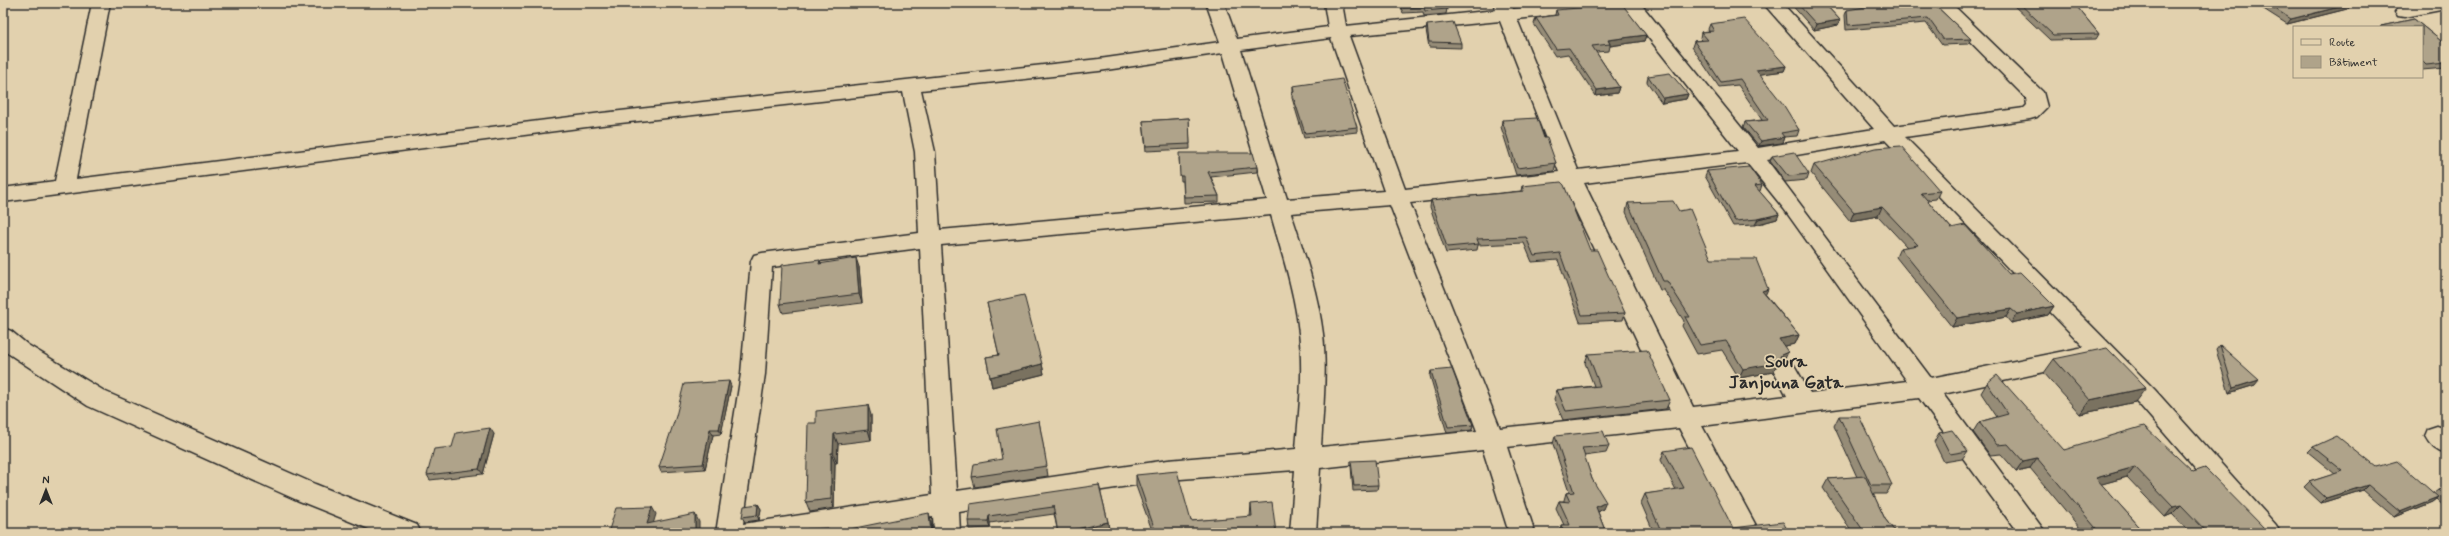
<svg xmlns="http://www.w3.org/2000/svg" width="2449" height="536" font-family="Mynerve,sans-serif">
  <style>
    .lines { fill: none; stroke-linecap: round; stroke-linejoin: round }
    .minor-casing { stroke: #2b2b2b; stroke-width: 3 }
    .minor { fill: #e2d1ae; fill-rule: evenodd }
    .wall { fill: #968c77; stroke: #2b2b2b }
    .shaded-wall { fill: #7a7261; stroke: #2b2b2b }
    .building { fill: #afa38a; stroke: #2b2b2b }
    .labels { text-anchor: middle; stroke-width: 3.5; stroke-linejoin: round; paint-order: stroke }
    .quarter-label { font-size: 18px; font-weight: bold; fill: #2b2b2b; stroke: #e2d1ae }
  </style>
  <rect width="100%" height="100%" fill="#e2d1ae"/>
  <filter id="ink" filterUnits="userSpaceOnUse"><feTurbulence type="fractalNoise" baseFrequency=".025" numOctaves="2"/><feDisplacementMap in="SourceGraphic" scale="8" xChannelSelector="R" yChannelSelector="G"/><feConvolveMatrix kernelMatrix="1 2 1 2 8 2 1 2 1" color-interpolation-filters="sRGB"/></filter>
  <g filter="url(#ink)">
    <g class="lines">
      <defs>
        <g id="minor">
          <path d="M92,3H110L76,179L602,113L1099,59L1220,42L1206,3H1224L1237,39L1328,27L1324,3H1342L1346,26L1496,10L1493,3H1511L1513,9L1569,3H1640L1758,148L1874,129L1763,3H1782L1894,126L2024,108L2027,105L2026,98L1932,3H1951L2043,92L2047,107L2037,117L2030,119L1905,137L2155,390L2276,525L2280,533H2251L2139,404L2092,356L2089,361L2081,364L1943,394L2046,533H2018L1919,398L1702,426L1760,533H1734L1679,428L1507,447L1535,533H1509L1483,450L1320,468L1316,533H1290L1295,470L1168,480L959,512L960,533H934L933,516L823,533H716L741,374L751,261L754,255L762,253L919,233L915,152L903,92L602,125L3,202V188L55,181ZM1625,8L1738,151L1578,170L1517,19ZM1500,21L1559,172L1405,189L1349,36ZM1331,38L1384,191L1287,199L1241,50ZM1223,53L1267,200L940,230L935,152L921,90L1099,71ZM1885,140L2084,347L1931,378L1767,160ZM1747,163L1784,209L1907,381L1810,393L1794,365L1786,362L1778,365L1774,371L1787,396L1693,407L1584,183ZM1564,186L1670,410L1500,428L1410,203ZM1390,205L1477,431L1321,447C1323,410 1327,372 1323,334C1318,293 1304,252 1291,213ZM1271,215C1282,254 1295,293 1299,333C1304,371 1299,411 1296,449L1168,460L957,491L941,245ZM920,248L932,495L743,524L765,374L772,267Z"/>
          <polygon points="2423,3 2446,3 2446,9 2404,17 2398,16 2395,12 2398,8"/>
          <polygon points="3,328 11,331 28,345 106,392 315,484 417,525 421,533 379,533 297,500 88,406 3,350"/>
          <path d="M2437,426L2446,429V454C2436,451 2430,446 2425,436L2428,429Z"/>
        </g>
      </defs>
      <!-- minor casing -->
      <use href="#minor" class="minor-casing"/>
      <!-- minor -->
      <use href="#minor" class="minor"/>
    </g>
    <!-- wall -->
    <g class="wall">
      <polygon points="1399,3 1445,3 1447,9 1446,14 1424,16 1423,12 1403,13"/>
      <polygon points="1547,3 1570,3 1547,4"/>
      <polygon points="1790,3 1824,3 1840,20 1838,25 1814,30"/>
      <polygon points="1933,3 1971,39 1968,44 1942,45 1926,23 1846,30 1845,15 1847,10"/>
      <polygon points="2011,3 2074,3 2099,34 2096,39 2050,40"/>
      <polygon points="2265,3 2349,3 2351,4 2347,9 2287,24 2262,8"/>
      <polygon points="1556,10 1646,35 1644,41 1610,46 1609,51 1596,52 1619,87 1617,93 1596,96 1568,54 1555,56 1534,24 1536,18 1555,15"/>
      <polygon points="2414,19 2446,45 2446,68 2422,70 2422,27 2380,27 2381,26"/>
      <polygon points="1710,24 1786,66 1784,71 1760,74 1799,130 1797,136 1784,137 1782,143 1759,146 1743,127 1745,122 1762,120 1738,85 1719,87 1692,47 1694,41 1702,40 1700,38 1701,32 1709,31 1708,29"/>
      <polygon points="1427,25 1461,43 1461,48 1429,47 1426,30"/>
      <polygon points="1648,76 1688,94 1686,99 1662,103 1647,82"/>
      <polygon points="1293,86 1357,127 1357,132 1304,138 1292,98 1292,93 1293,92"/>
      <polygon points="1189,118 1190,149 1146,151 1143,121"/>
      <polygon points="1502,120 1544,138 1556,163 1554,171 1516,175 1501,127"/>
      <polygon points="1772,156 1809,174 1807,180 1785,182 1770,161"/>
      <polygon points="1179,158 1257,167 1257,172 1211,177 1219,196 1219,202 1184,203 1183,181 1181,181"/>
      <polygon points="1814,165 1940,191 1936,199 1927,200 1951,228 2009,274 2054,306 2048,315 2011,323 2006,317 1952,327 1896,257 1900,248 1907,247 1878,216 1850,221 1811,173"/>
      <polygon points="1707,171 1762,185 1760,191 1759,191 1779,214 1777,219 1755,225 1733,226 1705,176"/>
      <polygon points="1522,186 1590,250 1625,313 1623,320 1580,322 1558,260 1532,262 1524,243 1478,245 1477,250 1446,253 1430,207 1431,200 1521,191"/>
      <polygon points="1628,203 1679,211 1711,259 1766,295 1799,335 1795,344 1784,346 1784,361 1777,364 1773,372 1739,378 1722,350 1697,354 1682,326 1684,321 1664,290 1660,290 1626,212"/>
      <polygon points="820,260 821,264 859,267 862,303 783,313 780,304"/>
      <polygon points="987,303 1042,364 1044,374 992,387 986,357 999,355"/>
      <polygon points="2220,345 2255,385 2229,393 2216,350"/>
      <polygon points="1588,354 1670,400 1666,409 1563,420 1554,399 1557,390 1594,386 1585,363"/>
      <polygon points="2054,359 2135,402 2080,414 2044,373"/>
      <polygon points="1431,371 1473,425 1472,430 1447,433 1430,376"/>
      <polygon points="1987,383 2064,450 2193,472 2269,533 2190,533 2172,514 2165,517 2127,477 2101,484 2145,533 2084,533 2030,468 2016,471 2001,454 1990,455 1973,432 1979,422 1997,417 1981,393"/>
      <polygon points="731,386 721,434 713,435 705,469 661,472 659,467"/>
      <polygon points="871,415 871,440 838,444 837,463 835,463 834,508 810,512 806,502 816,423"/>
      <polygon points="1839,416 1892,485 1886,494 1873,494 1885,519 1896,533 1853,533 1823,488 1828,479 1857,477 1834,426"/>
      <polygon points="1039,421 1048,476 975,487 972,477 1002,459"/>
      <polygon points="1939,433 1968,451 1962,459 1944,462 1934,442"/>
      <polygon points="494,434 483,474 430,480 427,475 452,447"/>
      <polygon points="1555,436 1609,446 1606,453 1584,456 1592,479 1603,509 1598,512 1606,533 1559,533 1561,525 1564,525 1556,508 1559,501 1564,501 1564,500 1566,493 1569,492 1553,444"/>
      <polygon points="2313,447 2376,467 2434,493 2438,490 2446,487 2446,508 2436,499 2432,502 2394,517 2363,490 2321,503 2304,487 2309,482 2335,474 2308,452"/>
      <polygon points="1664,451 1733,528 1789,533 1654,533 1641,503 1645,494 1676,490 1661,460"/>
      <polygon points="1351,461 1378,485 1377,490 1353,491 1351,466"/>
      <polygon points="1136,475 1191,521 1250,517 1251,504 1276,533 1153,533 1136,486"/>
      <polygon points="1099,485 1108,522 1109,530 1093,533 1058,533 1054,514 990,523 990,528 969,529 968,521"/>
      <polygon points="758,504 761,509 759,520 745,522 742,517"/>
    </g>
    <!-- shaded-wall -->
    <g class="shaded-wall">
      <polygon points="2351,4 2347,9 2287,24 2291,19"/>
      <polygon points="1840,20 1838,25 1814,30 1816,24"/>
      <polygon points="1646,35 1644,41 1610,46 1610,44 1608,40"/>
      <polygon points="1786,66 1784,71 1755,75 1756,70"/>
      <polygon points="1619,87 1617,93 1596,96 1597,90"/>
      <polygon points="1688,94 1686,99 1662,103 1663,98"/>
      <polygon points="1784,137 1782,143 1759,146 1761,141"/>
      <polygon points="1882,207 1878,216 1850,221 1854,212"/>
      <polygon points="1779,214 1777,219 1755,225 1758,219"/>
      <polygon points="856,258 859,267 862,303 859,294"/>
      <polygon points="1768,289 1764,298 1762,291"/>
      <polygon points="2054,306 2048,315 2011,323 2017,314"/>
      <polygon points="2011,309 2006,317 1952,327 1957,318"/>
      <polygon points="1799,335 1795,344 1775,348 1779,339"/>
      <polygon points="1788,352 1784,361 1777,364 1773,372 1739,378 1743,369"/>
      <polygon points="1042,364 1044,374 992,387 990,377"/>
      <polygon points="2259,380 2255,385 2229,393 2233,388"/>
      <polygon points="729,381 731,386 721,434 719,429"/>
      <polygon points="2146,388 2135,402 2080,414 2090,400"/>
      <polygon points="868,405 871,415 871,440 868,430"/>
      <polygon points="490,428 494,434 483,474 479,469"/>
      <polygon points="710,429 713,435 705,469 703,464"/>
      <polygon points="834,434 838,444 837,463 833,453"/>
      <polygon points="831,453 835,463 834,508 831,499"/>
      <polygon points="2037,458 2030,468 2016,471 2023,461"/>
      <polygon points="2135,467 2127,477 2088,488 2096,478"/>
      <polygon points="2368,485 2363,490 2321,503 2326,498"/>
      <polygon points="2438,497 2432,502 2394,517 2400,512"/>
      <polygon points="1606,502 1603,509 1593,515 1596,507"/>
      <polygon points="758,504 761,509 759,520 757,515"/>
      <polygon points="2181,505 2172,514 2165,517 2173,507"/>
      <polygon points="652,507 656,514 651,531 647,524"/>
      <polygon points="929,513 931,520 932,533 931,533"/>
      <polygon points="695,514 699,522 699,533 695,533"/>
      <polygon points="989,516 990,523 990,528 988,521"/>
      <polygon points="1108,522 1109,530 1093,533 1060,533"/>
      <polygon points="828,528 830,533 825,533"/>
    </g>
    <!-- building -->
    <g class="building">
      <polygon points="1402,3 1445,3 1447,9 1425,11 1424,7 1403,8"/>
      <polygon points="1797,3 1824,3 1840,20 1816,24"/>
      <polygon points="1891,3 1933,3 1971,39 1944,40 1928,18 1848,25 1847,10"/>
      <polygon points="2019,3 2074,3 2099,34 2053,35"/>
      <polygon points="2266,3 2349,3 2351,4 2291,19"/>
      <polygon points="1622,4 1646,35 1608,40 1610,44 1592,46 1619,87 1597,90 1569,48 1556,49 1536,18 1558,15 1556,10"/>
      <polygon points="1744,19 1786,66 1756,70 1783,104 1799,130 1781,133 1784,137 1761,141 1745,122 1768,120 1740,79 1721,82 1694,41 1708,40 1701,32 1714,31 1710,24"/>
      <polygon points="2414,19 2446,45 2446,63 2426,65 2422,61 2422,27 2382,27 2381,26"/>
      <polygon points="1453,22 1461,43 1429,42 1427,25"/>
      <polygon points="1670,73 1688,94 1663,98 1648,76"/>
      <polygon points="1342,79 1357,127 1305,133 1292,93 1294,92 1293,86"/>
      <polygon points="1189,118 1190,144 1146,146 1143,121"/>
      <polygon points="1537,118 1544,138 1547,138 1556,163 1517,168 1502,120"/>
      <polygon points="1901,146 1940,191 1921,193 1951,228 1965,225 2009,274 2020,272 2054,306 2017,314 2011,309 1957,318 1900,248 1918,245 1882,207 1854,212 1814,165 1875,148"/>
      <polygon points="1794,152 1809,174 1788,176 1772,156"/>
      <polygon points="1179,153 1253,153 1257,167 1208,172 1219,196 1184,197 1183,176 1180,176"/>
      <polygon points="1749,167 1762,185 1755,186 1779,214 1758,219 1735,221 1707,171"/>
      <polygon points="1561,182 1564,185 1590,250 1597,250 1625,313 1582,315 1560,253 1534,256 1526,237 1477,239 1479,244 1447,247 1431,200 1524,191 1522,186"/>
      <polygon points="1673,201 1679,211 1690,209 1711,259 1756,259 1768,289 1762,291 1799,335 1779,339 1788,352 1781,355 1777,363 1743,369 1726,341 1700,345 1685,317 1690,317 1667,281 1663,281 1628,203"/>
      <polygon points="856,258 859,294 780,304 782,265 820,260 819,264"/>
      <polygon points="1024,295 1042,364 990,377 986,357 999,355 987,303"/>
      <polygon points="2220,345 2259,380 2233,388"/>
      <polygon points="2107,348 2146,388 2090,400 2054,359"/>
      <polygon points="1647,350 1670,400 1566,411 1557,390 1600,386 1588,354"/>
      <polygon points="1452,369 1473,425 1448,427 1431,371"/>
      <polygon points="1997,375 2064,450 2144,426 2193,472 2205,468 2269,533 2231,533 2229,532 2225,533 2208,533 2181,505 2173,507 2135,467 2096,478 2145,533 2100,533 2037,458 2023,461 2008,444 1997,445 1979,422 2008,414 1987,383"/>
      <polygon points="729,381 719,429 710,429 703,464 659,467 676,416 684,384"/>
      <polygon points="868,405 868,430 834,434 833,453 831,453 831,499 806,502 808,423 816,423 816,411"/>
      <polygon points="1839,416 1859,416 1892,485 1871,485"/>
      <polygon points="1039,421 1047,466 972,477 974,464 1002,459 997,429"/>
      <polygon points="490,428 479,469 427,475 434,449 452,447 456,433"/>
      <polygon points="1952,430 1968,451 1950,454 1939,433"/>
      <polygon points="1603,431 1609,446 1582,448 1592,479 1606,502 1596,507 1606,533 1564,533 1561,525 1570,525 1559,501 1570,502 1566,493 1574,492 1555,436"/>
      <polygon points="2337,436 2376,467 2397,461 2438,497 2400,512 2368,485 2326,498 2309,482 2343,471 2313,447"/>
      <polygon points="1691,447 1733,528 1783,522 1789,533 1662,533 1645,494 1684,488 1664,451"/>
      <polygon points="1375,460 1378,485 1354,486 1351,461"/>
      <polygon points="1177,471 1191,521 1252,516 1251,504 1272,502 1276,533 1156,533 1136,475"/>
      <polygon points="1865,476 1885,519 1896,533 1865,533 1828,479"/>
      <polygon points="1099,485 1108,522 1058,533 1053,505 1053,507 989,516 988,521 968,521 970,504"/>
      <polygon points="2446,487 2446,497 2438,490"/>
      <polygon points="758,504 757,515 742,517 744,506"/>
      <polygon points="652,507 647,524 695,514 695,533 608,533 616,508"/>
      <polygon points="929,513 931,533 840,533 840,531"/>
      <polygon points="828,528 825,533 807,533 807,529"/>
      <rect x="735" y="529" width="20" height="4"/>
      <polygon points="1405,532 1405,533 1353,533"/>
    </g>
  </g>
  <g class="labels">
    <!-- quarter labels -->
    <g class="quarter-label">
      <text x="1786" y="367">Soura<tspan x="1786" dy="21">Janjouna Gata</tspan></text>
    </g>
  </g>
  <!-- margin -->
  <rect width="2449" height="536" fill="none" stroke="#e2d1ae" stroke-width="16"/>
  <rect x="8" y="8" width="2433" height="520" fill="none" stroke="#2b2b2b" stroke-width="1.5" filter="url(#ink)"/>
  <!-- legend -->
  <rect x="2293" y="26" width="130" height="52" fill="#e2d1ae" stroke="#998f7a"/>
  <rect x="2301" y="39" width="20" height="6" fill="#e2d1ae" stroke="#998f7a"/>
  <text x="2329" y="46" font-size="12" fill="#2b2b2b">Route</text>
  <rect x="2301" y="56" width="20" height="12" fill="#afa38a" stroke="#998f7a"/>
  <text x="2329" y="66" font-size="12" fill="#2b2b2b">Bâtiment</text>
  <!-- north arrow -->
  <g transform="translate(46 490)" stroke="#e2d1ae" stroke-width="3" paint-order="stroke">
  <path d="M0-3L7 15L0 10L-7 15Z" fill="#2b2b2b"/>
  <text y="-6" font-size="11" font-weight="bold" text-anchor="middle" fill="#2b2b2b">N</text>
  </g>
</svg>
